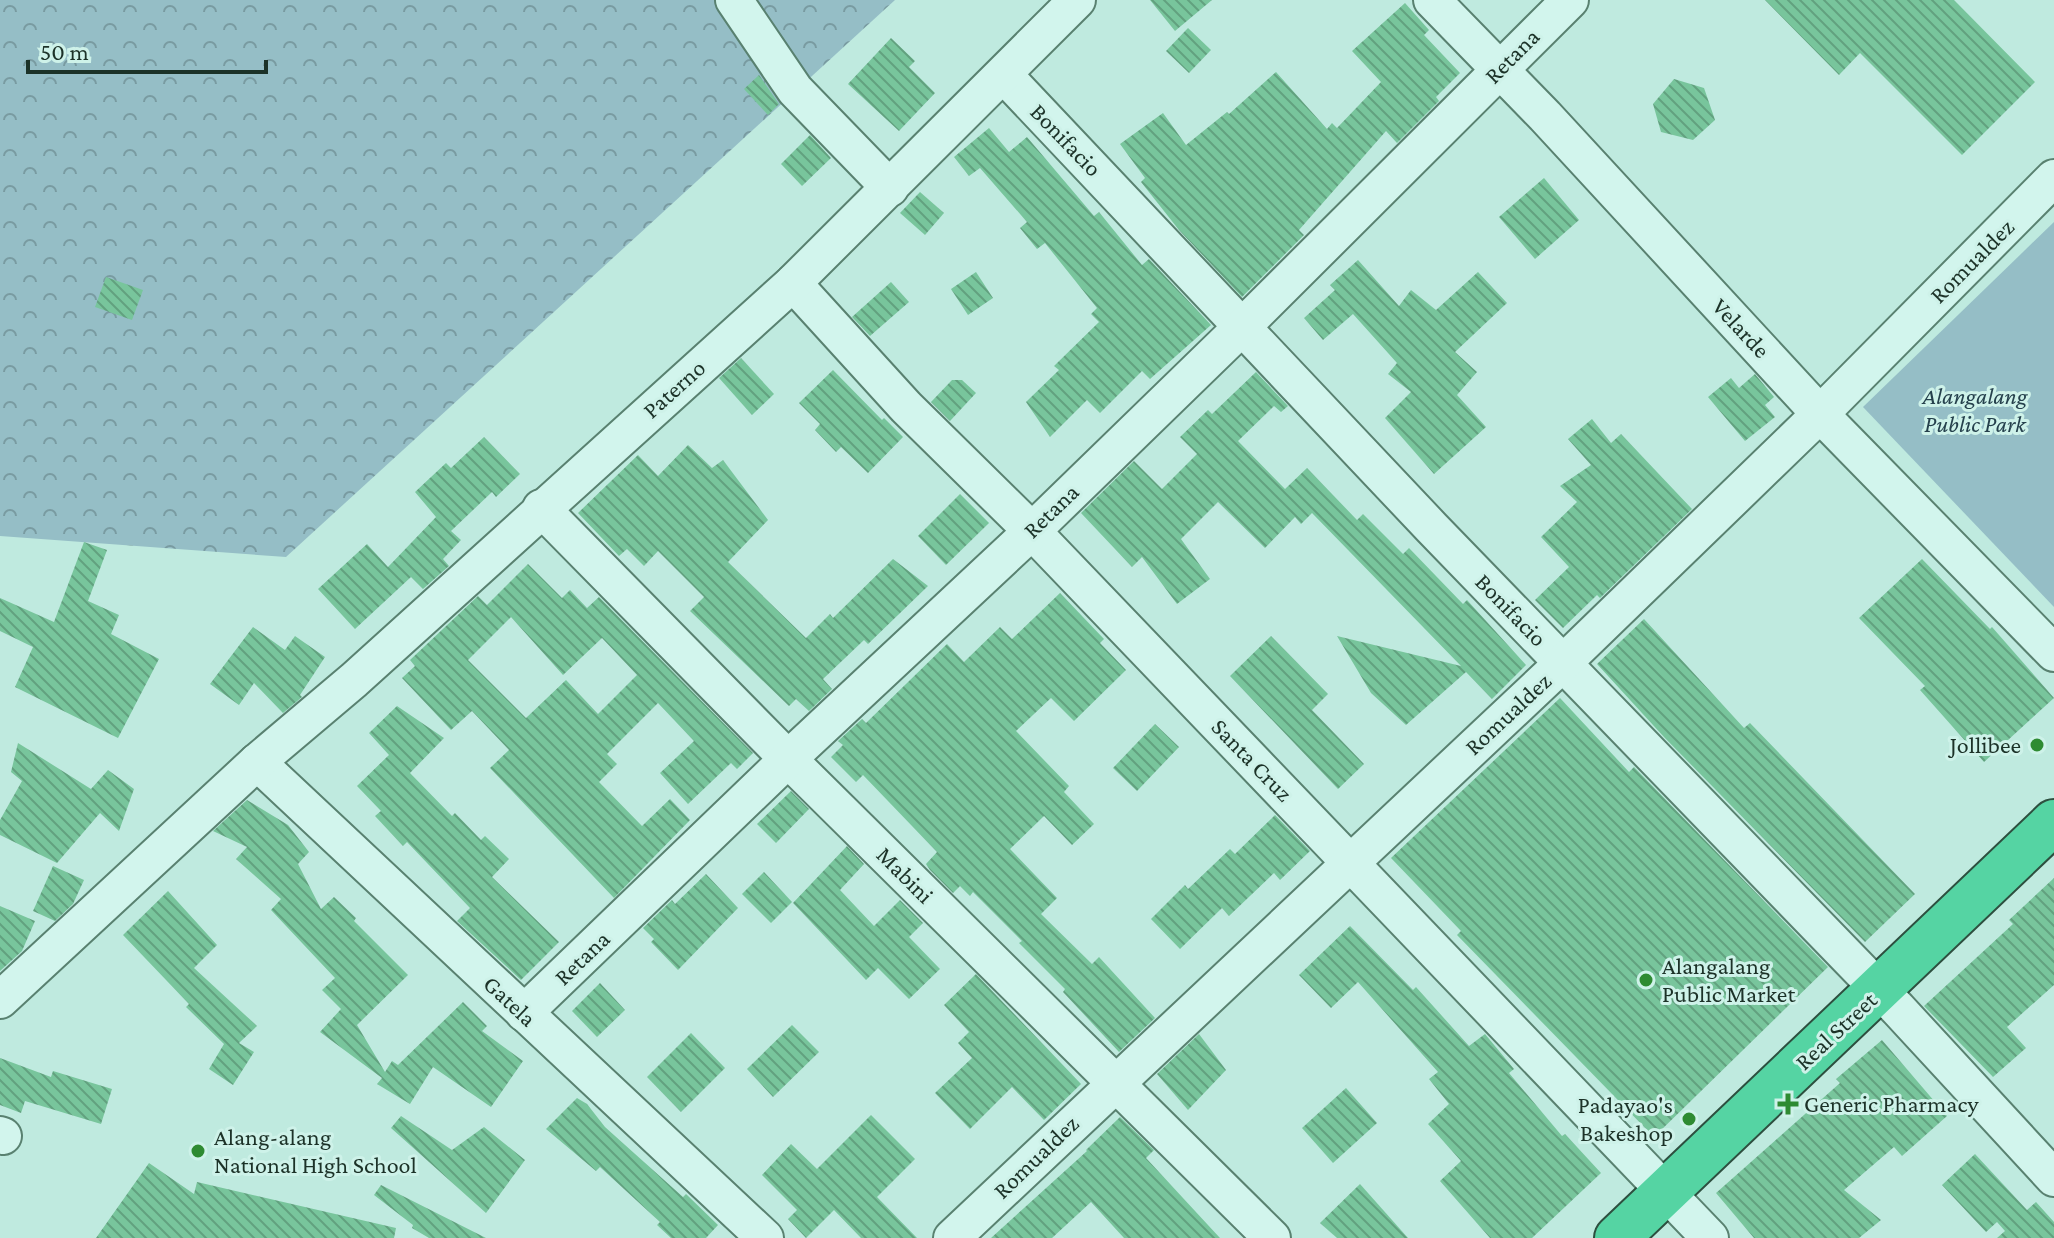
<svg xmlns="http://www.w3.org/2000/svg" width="2054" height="1238" font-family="'Crimson Pro',serif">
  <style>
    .forest { fill: url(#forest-crowns) }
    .green { fill: #95bec6 }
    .building { fill: url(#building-back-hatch); fill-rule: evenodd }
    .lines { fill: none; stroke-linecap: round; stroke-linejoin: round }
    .minor-casing { stroke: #598170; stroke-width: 40 }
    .highway-casing { stroke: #2d4f3f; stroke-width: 48 }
    .minor { stroke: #d2f5ed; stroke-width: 36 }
    .highway { stroke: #55d4a3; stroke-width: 44 }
    .poi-dot { fill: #2e8b32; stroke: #cef2e9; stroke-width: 3 }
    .labels { text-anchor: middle; stroke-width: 6; stroke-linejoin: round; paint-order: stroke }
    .street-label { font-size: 24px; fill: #1c3228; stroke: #cef2e9 }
    .park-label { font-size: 24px; font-style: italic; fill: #25404c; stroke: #cef2e9 }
    .poi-label { font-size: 24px; fill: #1c3228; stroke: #cef2e9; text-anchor: start }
  </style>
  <defs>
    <pattern id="forest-crowns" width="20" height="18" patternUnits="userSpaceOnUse" patternTransform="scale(2)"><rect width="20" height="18" fill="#95bec6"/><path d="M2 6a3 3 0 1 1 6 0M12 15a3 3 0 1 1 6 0" fill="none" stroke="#799ba1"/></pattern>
    <pattern id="building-back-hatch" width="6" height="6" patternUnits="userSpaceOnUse" patternTransform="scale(2)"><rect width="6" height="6" fill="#78c59c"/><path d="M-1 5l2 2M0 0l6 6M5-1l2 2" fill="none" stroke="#62a17f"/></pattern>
  </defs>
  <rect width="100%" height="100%" fill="#bfeadf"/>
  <!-- forest -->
  <polygon class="forest" points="0,0 895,0 286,557 0,536"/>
  <!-- green -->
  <polygon class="green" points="2054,222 2054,607 1863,407"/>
  <!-- building -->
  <g class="building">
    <polygon points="1150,0 1212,0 1175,31"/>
    <polygon points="1765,0 1954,0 2035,82 1962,155 1860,53 1839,75"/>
    <polygon points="1405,3 1429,30 1424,35 1460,73 1436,97 1439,101 1397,143 1386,131 1299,230 1304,235 1242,297 1179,230 1141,182 1145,178 1120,144 1163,113 1186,145 1227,112 1229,114 1276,72 1327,129 1332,123 1337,128 1381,82 1352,51"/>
    <polygon points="1188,28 1211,50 1189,73 1166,51"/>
    <polygon points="891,38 915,61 909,67 935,93 899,131 848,84"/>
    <polygon points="759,75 779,104 768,115 744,89"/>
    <polygon points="1674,79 1704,88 1715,120 1693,140 1661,132 1653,104"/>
    <polygon points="989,128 1009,152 1027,137 1094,216 1099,212 1142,265 1149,259 1211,325 1150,379 1142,371 1100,413 1087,400 1050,437 1026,402 1059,370 1054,366 1099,322 1091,314 1097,308 1045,243 1037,249 1020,228 1027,222 980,168 969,176 954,157"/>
    <polygon points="810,135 831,158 802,186 781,164"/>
    <polygon points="1544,178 1579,220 1535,259 1499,217"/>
    <polygon points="920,192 944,213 925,235 900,213"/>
    <polygon points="1358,260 1399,306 1411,290 1436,310 1478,272 1507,303 1455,352 1477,372 1457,395 1486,427 1434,474 1385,418 1411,392 1388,374 1397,363 1353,314 1323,340 1304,318 1335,290 1330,285"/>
    <polygon points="976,272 993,298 968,315 951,289"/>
    <polygon points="106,277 143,290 132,320 95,307"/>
    <polygon points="891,282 909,302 870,336 852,317"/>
    <polygon points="741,358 774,394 752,415 719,378"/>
    <polygon points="833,370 882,420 884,418 903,437 868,473 841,447 836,452 815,430 820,424 799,403"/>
    <polygon points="1256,372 1288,406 1281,412 1274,406 1238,441 1285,489 1307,468 1357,520 1363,514 1403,554 1409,548 1463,604 1467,600 1526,665 1492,699 1466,672 1406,725 1371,693 1337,636 1461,666 1312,513 1301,524 1295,517 1265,548 1218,502 1181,539 1210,579 1177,604 1142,557 1132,567 1081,513 1134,461 1162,489 1197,454 1180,437 1208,410 1212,414"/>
    <polygon points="1755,374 1774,397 1765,405 1775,417 1745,441 1708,397 1731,378 1739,388"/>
    <polygon points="952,380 962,380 976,393 950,421 931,402"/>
    <polygon points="1592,419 1611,443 1621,434 1692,509 1600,598 1597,595 1563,628 1535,600 1569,567 1541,537 1577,502 1560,486 1591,465 1568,439"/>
    <polygon points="484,437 520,474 496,497 492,492 451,531 461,540 443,559 449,566 423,589 411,577 355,629 318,589 367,544 388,567 436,517 415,492 446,463 451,468"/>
    <polygon points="688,445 712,468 723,460 768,520 728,562 806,638 830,614 833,618 893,559 928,586 868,644 864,640 823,679 832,689 809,711 796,699 789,706 690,611 704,597 658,551 644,566 627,549 619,556 578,513 638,455 658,476"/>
    <polygon points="960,494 989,523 946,565 918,536"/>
    <polygon points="84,542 107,550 88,601 119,615 111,634 159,659 118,738 15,687 33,647 0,631 0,598 54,622"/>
    <polygon points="1922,559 1990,629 1992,627 2054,698 1984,762 1920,690 1925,686 1859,618"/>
    <path d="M528,564L562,598L570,590L587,608L599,597L753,753L737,769L731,763L688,804L660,773L694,741L658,703L607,754L617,764L599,782L642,826L670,799L690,820L614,898L490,768L509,750L472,711L451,730L402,678L415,666L410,660L478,596L487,605ZM511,617L563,675L602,638L637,675L598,714L566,680L526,718L468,660Z"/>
    <polygon points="1060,593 1104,639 1100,643 1126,670 1074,721 1051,698 1016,731 1069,786 1064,792 1094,824 1072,845 1044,816 1010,849 1057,898 1041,914 1092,964 1099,957 1155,1018 1119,1052 1063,992 1065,989 1019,943 1022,941 973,892 970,896 960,886 953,893 930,870 926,864 937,852 863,775 856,782 831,757 843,745 838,741 862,719 866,723 947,644 964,662 1000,627 1012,639"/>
    <polygon points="1644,619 1744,728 1750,723 1915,894 1865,942 1664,737 1597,664"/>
    <polygon points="253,627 285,650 295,636 325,657 300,695 302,697 283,713 254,683 239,705 210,684"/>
    <polygon points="1271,636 1328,694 1312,710 1364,764 1338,789 1230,676"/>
    <polygon points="1560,698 1629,772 1634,767 1828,967 1654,1137 1457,935 1461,931 1391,858"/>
    <polygon points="397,706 444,738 410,773 452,816 455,813 481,840 485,836 509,859 492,877 559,942 521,980 457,921 470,908 407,842 403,846 375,816 381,811 357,786 389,755 369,733"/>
    <polygon points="1155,724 1179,747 1137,791 1113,768"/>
    <polygon points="18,743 91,789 108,770 134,789 119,831 100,813 57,863 0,835 0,820 22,781 11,772"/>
    <polygon points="791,791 809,809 776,843 757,824"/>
    <polygon points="247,800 288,825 309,852 298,864 321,909 334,897 356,918 354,921 408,975 357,1025 385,1072 392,1061 398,1065 463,1002 487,1026 482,1031 523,1061 491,1107 433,1067 410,1104 377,1084 382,1078 320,1032 341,1009 322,990 335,978 271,910 281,899 236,859 247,847 213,831"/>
    <polygon points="1275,815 1310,851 1280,880 1274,873 1229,916 1222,908 1180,949 1151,919 1185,885 1188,889 1230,849 1235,854"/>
    <polygon points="847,846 864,864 840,890 874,926 900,900 923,923 909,937 940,969 909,999 878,968 866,980 793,903"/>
    <polygon points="53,866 84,880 73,904 55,921 33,911"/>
    <polygon points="764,872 792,902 771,923 742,894"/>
    <polygon points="706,874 738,908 678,970 651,942 654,939 643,928 672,900 675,904"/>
    <polygon points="2054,878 2054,985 2007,1027 2026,1048 1993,1077 1924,1006 2013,924 2009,920"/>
    <polygon points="168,891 217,945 194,968 257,1026 239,1043 254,1052 233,1085 209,1069 224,1044 186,1007 189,1004 123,935"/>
    <polygon points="0,906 35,921 22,951 0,971"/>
    <polygon points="1350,926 1413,990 1416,987 1469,1046 1485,1034 1514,1069 1509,1073 1562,1136 1565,1134 1601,1173 1532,1238 1490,1238 1440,1181 1461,1161 1428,1124 1449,1104 1429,1079 1438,1072 1358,982 1331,1008 1299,975"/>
    <polygon points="976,974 1081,1084 1044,1120 1012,1087 970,1129 935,1093 972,1058 958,1043 969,1032 944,1005"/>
    <polygon points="600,983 625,1010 597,1037 572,1011"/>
    <polygon points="792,1025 819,1052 773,1097 747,1069"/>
    <polygon points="691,1033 725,1068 681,1112 647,1077"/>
    <polygon points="1199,1034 1226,1070 1188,1110 1157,1074"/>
    <polygon points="1882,1040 1947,1116 1902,1156 1894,1147 1844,1190 1881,1220 1859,1238 1754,1238 1716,1193 1840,1083 1836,1079"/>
    <polygon points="0,1058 51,1077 53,1071 112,1089 101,1124 25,1101 21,1113 0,1105"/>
    <polygon points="1346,1088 1377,1123 1333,1163 1302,1128"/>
    <polygon points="577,1098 587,1104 605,1127 683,1197 686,1194 718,1225 706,1238 671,1238 657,1225 660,1222 600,1167 596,1171 546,1129"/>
    <polygon points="871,1115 915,1159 877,1197 917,1238 861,1238 834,1210 806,1238 788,1219 797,1210 762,1175 791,1144 817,1169"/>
    <polygon points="401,1116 452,1150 484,1127 525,1160 486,1213 391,1128"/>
    <polygon points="1120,1117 1154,1150 1146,1158 1220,1238 1124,1238 1091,1202 1052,1238 991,1238 1087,1151 1086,1150"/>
    <polygon points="1975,1154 2027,1210 2036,1202 2054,1222 2054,1238 1997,1238 2005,1231 1997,1222 1986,1232 1942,1185"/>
    <polygon points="149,1163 194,1194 197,1182 396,1228 394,1238 96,1238"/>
    <polygon points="1360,1184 1408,1238 1337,1238 1320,1223"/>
    <polygon points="381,1185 486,1238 429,1238 412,1228 413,1225 374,1195"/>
  </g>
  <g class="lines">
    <defs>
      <g id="minor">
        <polyline points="734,0 795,90 890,188"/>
        <polyline points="1432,0 1545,116 1820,414 2054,653"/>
        <polyline points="1004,75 1432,528 1898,1009 2054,1178"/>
        <polyline points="793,283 906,407 1032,531 1710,1238"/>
        <polyline points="541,508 788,759 1272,1238"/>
        <polyline points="257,762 765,1238"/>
        <polyline points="0,1000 257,762 354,680 793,283 1077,0"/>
        <polyline points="524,1013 788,759 1032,531 1243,326 1570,0"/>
        <polyline points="0,1135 3,1136"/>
        <polyline points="952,1238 1562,664 1820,414 2054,178"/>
      </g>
      <polyline id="highway" points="1617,1238 2054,822"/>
    </defs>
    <!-- minor casing -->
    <use href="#minor" class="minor-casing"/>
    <!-- highway casing -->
    <use href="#highway" class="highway-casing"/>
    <!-- minor -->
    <use href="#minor" class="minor"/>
    <!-- highway -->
    <use href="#highway" class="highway"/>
  </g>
  <!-- markers -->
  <g class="poi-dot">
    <circle cx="2037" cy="745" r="8"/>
    <circle cx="1646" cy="980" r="8"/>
    <path d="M1784 1092h8v8h8v8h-8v8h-8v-8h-8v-8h8z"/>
    <circle cx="1689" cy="1119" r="8"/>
    <circle cx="198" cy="1151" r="8"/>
  </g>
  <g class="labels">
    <!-- street labels -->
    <g class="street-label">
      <text transform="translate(1512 56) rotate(-45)" y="8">Retana</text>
      <text transform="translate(1066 140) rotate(46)" y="8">Bonifacio</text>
      <text transform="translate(1972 261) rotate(-45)" y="8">Romualdez</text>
      <text transform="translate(1741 328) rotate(47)" y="8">Velarde</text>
      <text transform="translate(674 389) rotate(-42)" y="8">Paterno</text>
      <text transform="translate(1051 511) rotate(-44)" y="8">Retana</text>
      <text transform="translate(1511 610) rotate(46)" y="8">Bonifacio</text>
      <text transform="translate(1508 714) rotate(-43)" y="8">Romualdez</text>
      <text transform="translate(1252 760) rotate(46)" y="8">Santa Cruz</text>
      <text transform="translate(905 875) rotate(45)" y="8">Mabini</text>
      <text transform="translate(582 958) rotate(-44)" y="8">Retana</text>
      <text transform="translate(510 1001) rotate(43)" y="8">Gatela</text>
      <text transform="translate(1836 1031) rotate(-43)" y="8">Real Street</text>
      <text transform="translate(1036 1157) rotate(-44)" y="8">Romualdez</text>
    </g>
    <!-- park labels -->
    <g class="park-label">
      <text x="1975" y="404">Alangalang<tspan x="1975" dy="28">Public Park</tspan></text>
    </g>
    <!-- poi labels -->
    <g class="poi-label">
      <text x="2021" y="753" text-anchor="end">Jollibee</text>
      <text x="1662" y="974">Alangalang<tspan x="1662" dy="28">Public Market</tspan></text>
      <text x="1804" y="1112">Generic Pharmacy</text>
      <text x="1673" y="1113" text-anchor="end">Padayao's<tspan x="1673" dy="28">Bakeshop</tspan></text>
      <text x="214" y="1145">Alang-alang<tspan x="214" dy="28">National High School</tspan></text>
    </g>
  </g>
  <!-- scale -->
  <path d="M28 60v12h238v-12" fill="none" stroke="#1c3228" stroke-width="4"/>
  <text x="40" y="60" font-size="24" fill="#1c3228" stroke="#cef2e9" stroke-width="6" paint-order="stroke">50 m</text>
</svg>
